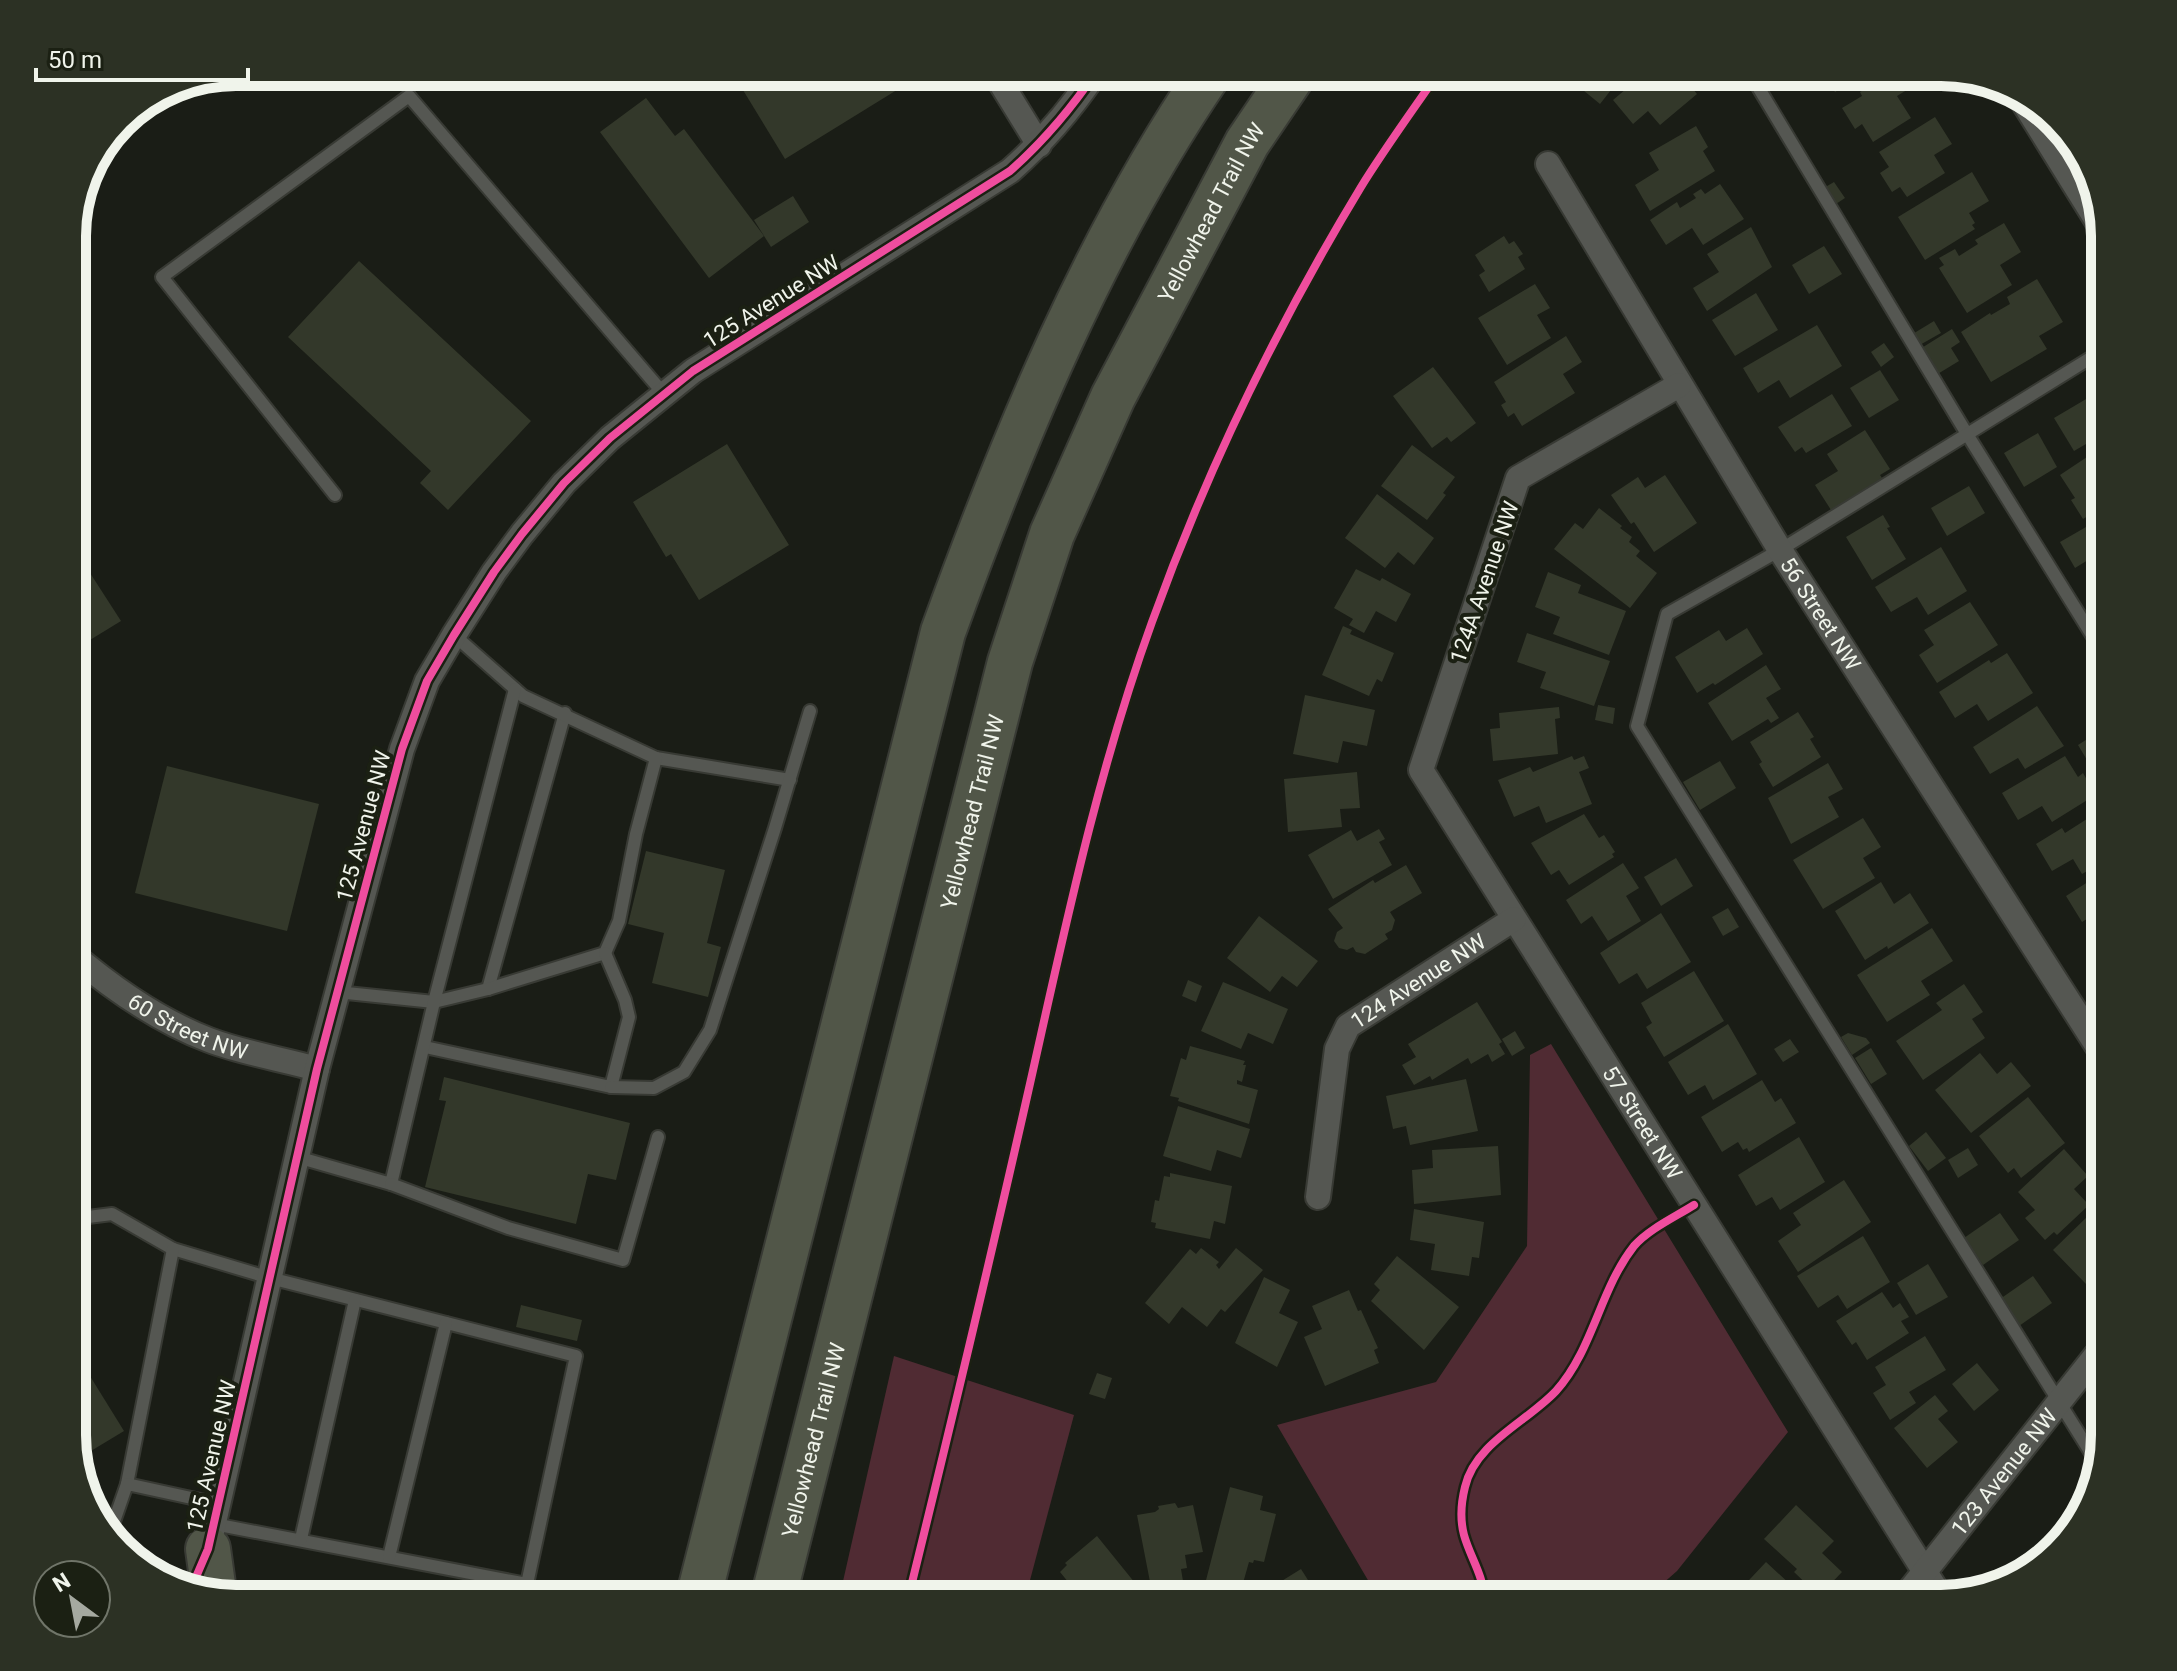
<svg xmlns="http://www.w3.org/2000/svg" width="2177" height="1671" font-family="Roboto,sans-serif">
  <style>
    .green { fill: #502b33 }
    .building { fill: #33382a }
    .lines { fill: none; stroke-linecap: round; stroke-linejoin: round }
    .service-casing { stroke: #383a34; stroke-width: 16 }
    .minor-casing { stroke: #383a34; stroke-width: 28 }
    .motorway-casing { stroke: #383a34; stroke-width: 48 }
    .service { stroke: #555752; stroke-width: 12 }
    .minor { stroke: #555752; stroke-width: 24 }
    .motorway { stroke: #515648; stroke-width: 44 }
    .cycleway-casing { stroke: #1b2013; stroke-width: 13 }
    .cycleway { stroke: #ef4d9e; stroke-width: 8 }
    .labels { text-anchor: middle; stroke-width: 8; stroke-linejoin: round; paint-order: stroke }
    .street-label { font-size: 22px; fill: #f0f4eb; stroke: #1b2013 }
    .rim { fill: none; stroke: #f0f4eb; stroke-width: 10 }
  </style>
  <rect width="100%" height="100%" fill="#1a1d16"/>
  <!-- green -->
  <g class="green">
    <polygon points="1551,1044 1788,1432 1677,1571 1645,1599 1379,1599 1277,1425 1436,1382 1527,1246 1530,1055"/>
    <polygon points="894,1356 1074,1415 1025,1599 839,1599"/>
  </g>
  <!-- building -->
  <g class="building">
    <polygon points="732,72 926,72 785,159"/>
    <polygon points="1561,72 1625,72 1600,104"/>
    <polygon points="1646,72 1679,72 1697,94 1660,125 1648,111 1633,124 1613,100"/>
    <polygon points="1823,72 1869,72 1835,92"/>
    <polygon points="1878,72 1906,72 1915,85 1897,96 1911,118 1873,142 1862,124 1855,129 1842,108 1862,96 1860,92 1875,83 1871,77"/>
    <polygon points="646,98 675,136 684,129 764,236 709,278 600,132"/>
    <polygon points="1935,117 1952,144 1934,155 1945,173 1907,197 1900,187 1892,192 1880,173 1889,167 1879,152"/>
    <polygon points="1696,126 1708,147 1703,151 1715,171 1650,211 1635,185 1659,170 1649,153"/>
    <polygon points="1972,172 1989,201 1969,213 1975,223 1972,225 1975,229 1925,260 1898,217"/>
    <polygon points="1834,182 1845,198 1833,206 1822,189"/>
    <polygon points="1720,184 1744,219 1703,245 1692,228 1666,245 1650,220 1677,202 1680,208 1696,198 1693,194 1701,189 1705,194"/>
    <polygon points="793,196 809,222 771,247 754,220"/>
    <polygon points="2004,223 2021,252 2000,265 2012,285 1967,313 1939,268 1944,265 1939,258 1955,249 1959,256 1978,244 1975,240"/>
    <polygon points="1751,227 1772,267 1707,311 1693,288 1719,272 1707,254"/>
    <polygon points="1504,236 1509,244 1514,241 1523,254 1518,257 1525,269 1489,292 1479,275 1485,271 1475,255"/>
    <polygon points="1824,246 1842,274 1809,294 1792,265"/>
    <polygon points="359,261 531,421 448,510 420,483 431,471 288,337"/>
    <polygon points="2037,279 2063,322 2039,336 2047,349 1991,382 1961,332 1990,313 1991,315 2010,304 2007,297"/>
    <polygon points="1535,284 1550,308 1537,315 1551,338 1507,365 1478,318"/>
    <polygon points="1756,293 1778,330 1735,356 1712,320"/>
    <polygon points="1934,321 1941,333 1918,346 1911,335"/>
    <polygon points="1817,325 1842,366 1790,398 1779,380 1758,393 1743,368"/>
    <polygon points="1952,329 1960,342 1951,348 1959,361 1936,375 1920,349"/>
    <polygon points="1566,336 1582,362 1563,374 1575,393 1522,426 1514,413 1508,417 1501,405 1506,402 1494,382"/>
    <polygon points="1884,343 1894,357 1881,367 1871,352"/>
    <polygon points="1433,367 1476,423 1451,442 1447,437 1432,448 1393,396"/>
    <polygon points="1880,370 1899,400 1869,418 1850,388"/>
    <polygon points="2098,392 2105,404 2105,433 2074,451 2054,418"/>
    <polygon points="1832,394 1852,426 1806,453 1802,447 1795,452 1778,427"/>
    <polygon points="1865,430 1890,469 1880,475 1882,478 1831,510 1815,485 1838,471 1827,454"/>
    <polygon points="2038,433 2057,467 2024,487 2004,453"/>
    <polygon points="727,444 789,545 699,600 671,554 666,557 633,502"/>
    <polygon points="1412,445 1455,477 1443,493 1446,495 1427,520 1381,486"/>
    <polygon points="2105,445 2105,506 2083,519 2071,500 2075,498 2060,475"/>
    <polygon points="1665,475 1697,523 1654,552 1634,522 1631,524 1611,495 1638,477 1645,488"/>
    <polygon points="1969,486 1985,513 1947,536 1931,508"/>
    <polygon points="1377,494 1434,538 1414,565 1398,552 1385,568 1345,538"/>
    <polygon points="1599,508 1622,526 1620,528 1632,537 1629,542 1640,551 1636,556 1657,573 1630,608 1554,549 1575,523 1583,529"/>
    <polygon points="1883,515 1890,527 1887,528 1906,559 1872,580 1846,537"/>
    <polygon points="2105,515 2105,531 2098,519"/>
    <polygon points="2086,527 2101,552 2075,568 2060,542"/>
    <polygon points="72,545 121,621 72,651"/>
    <polygon points="1941,547 1967,591 1928,615 1917,597 1891,612 1875,587"/>
    <polygon points="1356,569 1380,581 1382,578 1411,594 1396,622 1376,611 1364,633 1349,625 1353,619 1334,608"/>
    <polygon points="1548,572 1581,585 1578,593 1626,611 1609,655 1553,634 1560,617 1535,607"/>
    <polygon points="2105,588 2105,608 2096,594"/>
    <polygon points="1970,602 1998,645 1937,683 1919,655 1934,645 1924,630"/>
    <polygon points="1343,626 1352,630 1350,634 1394,653 1382,682 1377,679 1369,696 1322,675"/>
    <polygon points="1747,628 1763,654 1715,685 1713,683 1697,693 1675,657 1719,630 1726,641"/>
    <polygon points="1527,633 1610,661 1594,706 1540,688 1546,672 1517,662"/>
    <polygon points="2007,653 2033,693 1988,721 1977,704 1955,718 1939,692 1989,660 1991,663"/>
    <polygon points="1766,665 1781,689 1766,698 1779,718 1771,723 1768,719 1732,741 1708,703"/>
    <polygon points="1305,695 1375,710 1367,746 1343,741 1338,763 1293,754"/>
    <polygon points="1598,705 1615,708 1613,724 1595,720"/>
    <polygon points="2037,706 2064,746 2025,769 2018,758 1990,774 1973,747"/>
    <polygon points="1559,707 1560,718 1555,719 1558,754 1493,761 1490,729 1500,728 1499,713"/>
    <polygon points="1798,712 1814,737 1810,739 1821,757 1773,787 1759,764 1762,762 1750,742"/>
    <polygon points="2095,734 2104,749 2087,760 2078,745"/>
    <polygon points="1572,756 1574,760 1584,756 1589,768 1579,772 1592,804 1546,823 1539,806 1514,817 1498,780 1530,767 1533,772"/>
    <polygon points="2065,756 2078,777 2083,773 2087,780 2101,772 2105,780 2105,789 2052,822 2042,806 2018,820 2002,793"/>
    <polygon points="1720,761 1736,788 1700,810 1683,782"/>
    <polygon points="1828,763 1843,789 1828,797 1839,817 1791,844 1768,798"/>
    <polygon points="167,766 319,804 287,931 135,893"/>
    <polygon points="1357,772 1360,808 1340,809 1342,827 1288,832 1284,779"/>
    <polygon points="2101,810 2105,816 2105,861 2082,874 2073,859 2052,871 2036,844 2062,828 2065,833"/>
    <polygon points="1584,814 1599,838 1604,835 1615,852 1612,854 1614,857 1569,885 1559,870 1551,875 1531,843"/>
    <polygon points="1863,818 1881,847 1863,858 1875,878 1823,909 1793,860"/>
    <polygon points="1379,829 1385,839 1379,842 1392,865 1333,899 1308,855 1351,830 1357,841"/>
    <polygon points="646,851 725,870 707,943 721,947 708,997 652,983 664,933 628,924"/>
    <polygon points="1676,858 1693,886 1661,906 1644,877"/>
    <polygon points="1623,863 1639,888 1626,896 1641,921 1608,941 1592,916 1581,924 1566,900"/>
    <polygon points="1406,865 1422,893 1390,912 1395,920 1392,930 1385,934 1388,939 1365,954 1356,952 1353,947 1347,950 1339,948 1334,941 1337,932 1343,928 1328,909 1373,880 1375,883"/>
    <polygon points="2105,871 2105,942 2090,917 2082,922 2066,896"/>
    <polygon points="1881,882 1894,904 1910,893 1929,923 1888,949 1887,946 1865,960 1835,911"/>
    <polygon points="1728,908 1739,927 1723,936 1712,917"/>
    <polygon points="1661,913 1691,962 1647,989 1637,973 1619,984 1600,953"/>
    <polygon points="1259,916 1318,961 1297,987 1282,976 1270,992 1227,958"/>
    <polygon points="1932,928 1953,961 1921,981 1930,995 1887,1022 1857,975"/>
    <polygon points="1694,971 1724,1021 1664,1057 1646,1027 1652,1023 1641,1003"/>
    <polygon points="1188,980 1202,986 1196,1002 1182,996"/>
    <polygon points="1223,982 1288,1009 1273,1044 1248,1033 1241,1049 1201,1031"/>
    <polygon points="1964,984 1983,1012 1972,1019 1985,1038 1923,1080 1896,1041 1942,1010 1936,1003"/>
    <polygon points="1477,1002 1502,1042 1499,1044 1505,1054 1492,1062 1488,1054 1471,1064 1468,1058 1432,1080 1430,1076 1414,1085 1402,1065 1416,1057 1408,1044"/>
    <polygon points="1728,1024 1757,1074 1713,1100 1705,1085 1688,1095 1668,1062"/>
    <polygon points="1515,1031 1525,1048 1512,1056 1502,1039"/>
    <polygon points="1848,1033 1866,1038 1870,1043 1852,1055 1841,1037"/>
    <polygon points="1790,1039 1799,1052 1783,1062 1774,1049"/>
    <polygon points="1190,1046 1245,1061 1243,1065 1246,1065 1242,1082 1237,1080 1237,1084 1258,1090 1249,1124 1178,1101 1179,1098 1170,1096 1181,1058 1186,1060"/>
    <polygon points="1871,1048 1887,1074 1871,1084 1855,1058"/>
    <polygon points="1980,1053 1997,1074 2011,1062 2031,1086 1971,1133 1935,1090"/>
    <polygon points="444,1077 630,1123 616,1180 588,1174 576,1224 425,1187 446,1101 439,1100"/>
    <polygon points="1466,1079 1478,1131 1410,1145 1406,1126 1393,1129 1386,1096"/>
    <polygon points="1762,1080 1775,1102 1781,1098 1796,1123 1749,1152 1747,1148 1743,1150 1738,1142 1722,1152 1701,1117"/>
    <polygon points="2028,1097 2065,1143 2021,1178 2014,1168 2008,1173 1979,1136"/>
    <polygon points="1178,1106 1250,1129 1241,1158 1217,1150 1211,1171 1163,1156"/>
    <polygon points="1926,1132 1946,1158 1928,1171 1909,1146"/>
    <polygon points="1799,1137 1825,1182 1780,1210 1772,1197 1756,1206 1738,1175"/>
    <polygon points="1498,1146 1501,1195 1414,1204 1412,1170 1433,1168 1432,1150"/>
    <polygon points="1968,1148 1978,1165 1958,1178 1948,1160"/>
    <polygon points="2064,1149 2088,1176 2074,1189 2089,1205 2057,1235 2054,1232 2045,1240 2025,1218 2035,1210 2018,1192"/>
    <polygon points="1170,1173 1232,1186 1225,1224 1214,1221 1210,1239 1155,1228 1156,1223 1151,1222 1155,1200 1159,1201 1164,1176 1170,1177"/>
    <polygon points="1844,1180 1871,1222 1798,1272 1778,1241 1801,1225 1793,1213"/>
    <polygon points="1414,1209 1484,1222 1479,1258 1472,1257 1469,1276 1431,1270 1435,1244 1410,1240"/>
    <polygon points="2000,1213 2019,1240 1983,1265 1964,1238"/>
    <polygon points="2090,1214 2105,1229 2105,1264 2086,1284 2053,1250"/>
    <polygon points="1863,1236 1890,1282 1847,1309 1838,1295 1818,1308 1797,1276"/>
    <polygon points="1201,1248 1219,1262 1216,1265 1219,1269 1236,1248 1263,1270 1225,1312 1221,1309 1207,1327 1182,1307 1169,1324 1145,1303 1190,1249 1196,1254"/>
    <polygon points="1397,1256 1459,1307 1424,1350 1371,1301 1380,1290 1374,1284"/>
    <polygon points="1928,1264 1948,1297 1916,1315 1897,1283"/>
    <polygon points="2033,1276 2052,1303 2019,1326 2000,1299"/>
    <polygon points="1264,1277 1290,1290 1279,1313 1298,1322 1277,1367 1235,1343"/>
    <polygon points="1349,1290 1358,1311 1361,1310 1378,1348 1374,1350 1379,1363 1325,1386 1304,1337 1322,1329 1312,1306"/>
    <polygon points="1882,1292 1893,1308 1900,1303 1909,1317 1901,1321 1909,1333 1867,1360 1856,1342 1852,1345 1836,1321"/>
    <polygon points="521,1305 582,1320 577,1341 516,1327"/>
    <polygon points="1925,1336 1946,1370 1909,1392 1916,1403 1890,1420 1873,1393 1886,1385 1875,1367"/>
    <polygon points="72,1347 124,1431 76,1460 72,1445"/>
    <polygon points="1977,1363 1999,1390 1974,1411 1952,1384"/>
    <polygon points="1097,1373 1112,1378 1105,1399 1089,1394"/>
    <polygon points="1935,1395 1948,1411 1938,1419 1958,1442 1927,1468 1894,1428"/>
    <polygon points="1230,1487 1263,1496 1260,1510 1276,1514 1264,1562 1254,1560 1253,1563 1249,1562 1239,1597 1204,1588"/>
    <polygon points="1175,1503 1178,1508 1193,1505 1203,1552 1185,1555 1187,1568 1181,1569 1183,1581 1151,1587 1137,1515 1155,1512 1159,1509 1158,1506"/>
    <polygon points="1796,1505 1834,1541 1822,1553 1842,1572 1819,1596 1794,1572 1797,1569 1764,1539"/>
    <polygon points="1097,1536 1135,1583 1119,1597 1121,1599 1082,1599 1060,1572 1067,1565 1065,1563"/>
    <polygon points="1766,1562 1791,1585 1795,1581 1814,1599 1739,1599 1735,1595"/>
    <polygon points="1301,1569 1320,1599 1264,1599 1264,1592"/>
  </g>
  <g class="lines">
    <defs>
      <g id="service">
        <polyline points="1749,72 1967,434 2105,656"/>
        <polyline points="335,495 162,277 409,96 664,394"/>
        <polyline points="656,758 790,780"/>
        <polyline points="488,989 565,713"/>
        <polyline points="337,992 434,1002 488,989 605,953 619,921 636,834 656,758 523,696 454,635"/>
        <polyline points="425,1047 611,1087 629,1017 625,1000 605,953"/>
        <polyline points="611,1087 654,1088 684,1072 710,1030 775,828 810,711"/>
        <polyline points="297,1157 391,1184 434,1002 515,689"/>
        <polyline points="391,1184 508,1228 623,1260 658,1137"/>
        <polyline points="72,1219 112,1214 173,1249 270,1278 576,1356 527,1584 214,1524"/>
        <polyline points="2096,1461 1637,726 1667,614 1780,550 2105,349"/>
        <polyline points="127,1484 173,1249"/>
        <polyline points="110,1533 127,1484 219,1504"/>
        <polyline points="301,1539 355,1300"/>
        <polyline points="389,1557 446,1323"/>
      </g>
      <g id="minor">
        <polyline points="994,72 1039,145"/>
        <polyline points="2022,100 2104,232"/>
        <path id="s1" d="M1548,164L1780,550L2105,1058"/>
        <path id="s2" d="M1679,385L1518,478L1421,770L1942,1599"/>
        <path id="s3" d="M72,954C112,988 159,1021 209,1040C243,1053 282,1059 317,1069"/>
        <path id="s4" d="M1318,1197L1337,1049L1348,1026L1514,919"/>
        <path d="M208,1549L317,1069L402,749L427,681L454,635L494,572L522,534L564,483L610,438L693,371L1010,171C1044,141 1071,109 1096,72"/>
        <path id="s5" d="M1903,1599L2105,1344"/>
      </g>
      <g id="motorway">
        <polyline points="208,1549 214,1592"/>
        <path d="M698,1599L943,632C1013,439 1094,242 1210,72"/>
        <path id="s6" d="M773,1599L1010,662L1052,534L1113,397L1247,143L1295,72"/>
      </g>
    </defs>
    <!-- service casing -->
    <use href="#service" class="service-casing"/>
    <!-- minor casing -->
    <use href="#minor" class="minor-casing"/>
    <!-- motorway casing -->
    <use href="#motorway" class="motorway-casing"/>
    <!-- service -->
    <use href="#service" class="service"/>
    <!-- minor -->
    <use href="#minor" class="minor"/>
    <!-- motorway -->
    <use href="#motorway" class="motorway"/>
    <defs>
      <g id="cycleway">
        <path d="M193,1584L208,1549L317,1069L402,749L427,681L454,635L494,572L522,534L564,483L610,438L693,371L1010,171C1044,141 1071,109 1096,72"/>
        <path d="M908,1599C949,1432 989,1265 1027,1097C1063,938 1096,776 1152,622C1206,472 1278,324 1361,187C1385,148 1413,110 1439,72"/>
        <path d="M1484,1599C1484,1576 1470,1557 1464,1535C1460,1520 1461,1503 1465,1487C1475,1443 1527,1422 1556,1391C1593,1350 1600,1289 1634,1246C1649,1229 1675,1217 1694,1205"/>
      </g>
    </defs>
    <!-- cycleway casing -->
    <use href="#cycleway" class="cycleway-casing"/>
    <!-- cycleway -->
    <use href="#cycleway" class="cycleway"/>
  </g>
  <g class="labels">
    <!-- street labels -->
    <g class="street-label">
      <text dy="8" stroke="none"><textPath href="#s6" startOffset="1460">Yellowhead Trail NW</textPath></text>
      <text transform="translate(771 301) rotate(-32)" y="8">125 Avenue NW</text>
      <text transform="translate(1484 582) rotate(-71)" y="8">124A Avenue NW</text>
      <text dy="8" stroke="none"><textPath href="#s1" startOffset="526">56 Street NW</textPath></text>
      <text dy="8" stroke="none"><textPath href="#s6" startOffset="812">Yellowhead Trail NW</textPath></text>
      <text transform="translate(363 826) rotate(-75)" y="8">125 Avenue NW</text>
      <text dy="8" stroke="none"><textPath href="#s4" startOffset="258">124 Avenue NW</textPath></text>
      <text dy="8" stroke="none"><textPath href="#s3" startOffset="138">60 Street NW</textPath></text>
      <text dy="8" stroke="none"><textPath href="#s2" startOffset="910">57 Street NW</textPath></text>
      <text dy="8" stroke="none"><textPath href="#s6" startOffset="164">Yellowhead Trail NW</textPath></text>
      <text transform="translate(211 1456) rotate(-77)" y="8">125 Avenue NW</text>
      <text dy="8" stroke="none"><textPath href="#s5" startOffset="162">123 Avenue NW</textPath></text>
    </g>
  </g>
  <!-- crop -->
  <path d="M0 0H2177V1671H0ZM236 86H1941A150 150 0 0 1 2091 236V1435A150 150 0 0 1 1941 1585H236A150 150 0 0 1 86 1435V236A150 150 0 0 1 236 86Z" fill="#2c3124" fill-rule="evenodd"/>
  <path class="rim" d="M236 86H1941A150 150 0 0 1 2091 236V1435A150 150 0 0 1 1941 1585H236A150 150 0 0 1 86 1435V236A150 150 0 0 1 236 86Z"/>
  <!-- north arrow -->
  <g transform="translate(72 1599) rotate(328)"><circle r="38" fill="#1b2013" stroke="#707569" stroke-width="2"/>
  <path d="M0-6L14 30L0 20L-14 30Z" fill="#a5a9a0"/>
  <text y="-12" font-size="22" font-weight="bold" text-anchor="middle" fill="#f0f4eb">N</text>
  </g>
  <!-- scale -->
  <path d="M36 68v12h212v-12" fill="none" stroke="#f0f4eb" stroke-width="4"/>
  <text x="48" y="68" font-size="24" fill="#f0f4eb" stroke="#1b2013" stroke-width="6" paint-order="stroke">50 m</text>
</svg>
